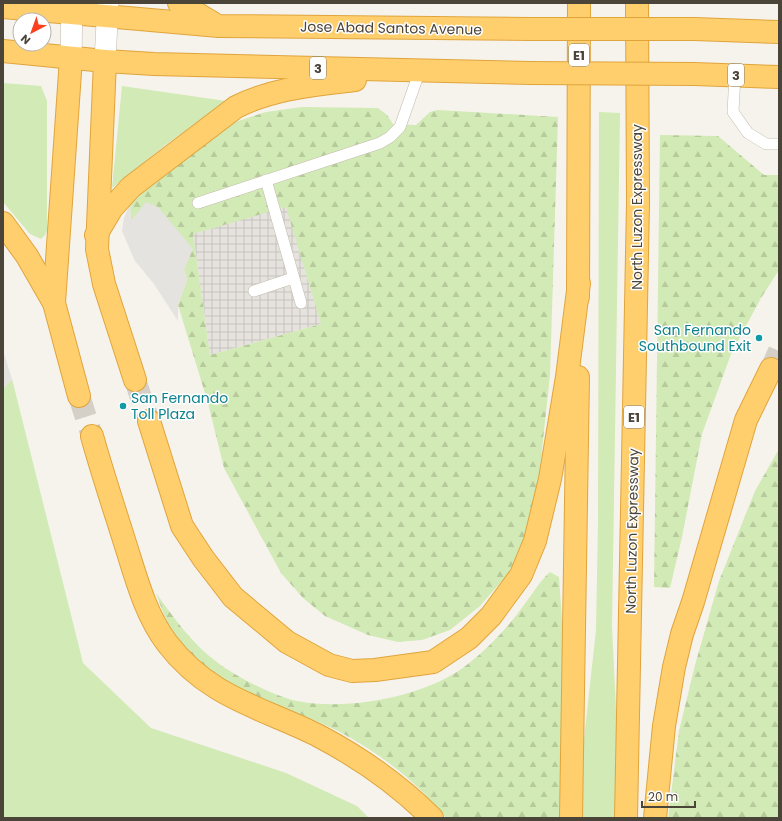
<svg xmlns="http://www.w3.org/2000/svg" width="782" height="821" font-family="Poppins,sans-serif">
  <style>
    .industrial { fill: url(#industrial-grid) }
    .green { fill: #d2eab5 }
    .forest { fill: url(#forest-firs); fill-rule: evenodd }
    .parking { fill: #e5e3e0 }
    .lines { fill: none; stroke-linecap: round; stroke-linejoin: round }
    .highway-tunnel { stroke: #d4d0c8; stroke-width: 22; stroke-dasharray: 22 11; stroke-linecap: butt }
    .lane-casing { stroke: #c2bbae; stroke-width: 12 }
    .street-casing { stroke: #c2bbae; stroke-width: 22 }
    .highway-casing { stroke: #e0a43c; stroke-width: 24 }
    .lane { stroke: #fff; stroke-width: 11 }
    .street { stroke: #fff; stroke-width: 21 }
    .highway { stroke: #ffcf6e; stroke-width: 22 }
    .highway-bridge-casing { stroke: #e0a43c; stroke-width: 24; stroke-linecap: butt }
    .highway-bridge { stroke: #ffcf6e; stroke-width: 22 }
    .culture-dot { fill: #0f9aa8; stroke: #fff; stroke-width: 1.5 }
    .labels { text-anchor: middle; stroke-width: 3; stroke-linejoin: round; paint-order: stroke }
    .shield { fill: #fff; stroke: #817c74; stroke-width: 1 }
    .shield-label { font-size: 13px; font-weight: bold; fill: #4b4439 }
    .street-label { font-size: 14px; fill: #4b4439; stroke: #fff }
    .culture-label { font-size: 14px; fill: #0d838f; stroke: #fff; text-anchor: end }
  </style>
  <defs>
    <pattern id="industrial-grid" width="8" height="8" patternUnits="userSpaceOnUse"><rect width="8" height="8" fill="#e6e2dd"/><path d="M0 4h8M4 0v8" fill="none" stroke="#c7c3be"/></pattern>
    <pattern id="forest-firs" width="22" height="20" patternUnits="userSpaceOnUse"><rect width="22" height="20" fill="#d2eab5"/><path d="M5 1l3.5 6h-7zM16 11l3.5 6h-7z" fill="#b6ca9c"/></pattern>
  </defs>
  <rect width="100%" height="100%" fill="#f6f3ec"/>
  <!-- industrial -->
  <polygon class="industrial" points="286,206 321,324 210,355 193,234"/>
  <!-- green -->
  <g class="green">
    <polygon points="3,83 41,86 47,101 47,230 45,235 41,239 30,234 3,202"/>
    <polygon points="122,86 226,101 164,146 112,188"/>
    <polygon points="599,112 620,113 612,626 619,772 618,818 580,818 582,757 596,630 598,522"/>
    <polygon points="12,379 83,663 151,728 286,773 357,806 369,818 3,818 3,389"/>
  </g>
  <!-- forest -->
  <g class="forest">
    <path d="M302,107L378,108L387,115L393,124L416,125L430,112L438,110L558,117L550,375L540,468L532,510L520,551L507,575L480,606L450,630L422,640L398,642L368,635L325,616L303,598L281,573L224,468L208,403L178,305L187,280L184,270L136,215L131,221L130,204L133,194L205,140L235,122L266,112ZM286,207L321,324L210,355L193,234Z"/>
    <polygon points="660,135 718,136 764,175 779,175 779,270 761,298 731,354 702,434 682,537 670,588 654,587"/>
    <polygon points="779,449 779,818 668,818 679,731 695,665 719,581 755,491"/>
    <path d="M550,572L559,577L565,664L560,818H446C420,785 386,758 349,737C291,704 221,697 178,640C167,626 162,609 156,593C174,618 193,645 218,663C237,677 275,697 297,701C348,711 427,697 468,664C490,647 508,627 524,605C533,593 539,582 550,572Z"/>
  </g>
  <!-- parking -->
  <g class="parking">
    <polygon points="146,202 158,207 193,249 184,270 187,280 178,305 178,321 154,284 135,261 122,231 124,218 130,204 131,221"/>
    <polygon points="3,350 12,379 3,389"/>
  </g>
  <g class="lines">
    <!-- highway-tunnel -->
    <g class="highway-tunnel">
      <polyline points="771,369 779,351"/>
      <polyline points="135,380 149,421"/>
      <polyline points="79,396 92,436"/>
    </g>
    <defs>
      <g id="lane">
        <polyline points="735,75 733,112 748,133 766,144 779,144"/>
        <polyline points="266,180 301,303"/>
        <polyline points="198,203 380,143 390,137 400,127 420,70"/>
        <polyline points="254,291 293,278"/>
      </g>
      <g id="street">
        <polyline points="71,58 72,3"/>
        <polyline points="105,61 108,3"/>
      </g>
      <g id="highway">
        <polyline points="179,3 213,23"/>
        <polyline points="3,7 219,26 530,29"/>
        <polyline points="694,29 779,32"/>
        <polyline points="3,51 105,61 154,64 530,73"/>
        <polyline points="105,61 97,249 104,284 135,380"/>
        <polyline points="694,74 779,77"/>
        <polyline points="3,223 27,256 54,303 79,396"/>
        <path d="M96,235L112,208L131,187L236,107C274,88 314,85 355,80"/>
        <polyline points="578,297 579,3"/>
        <polyline points="54,303 71,58"/>
        <polyline points="149,421 182,526 203,558 233,597 287,642 329,665 352,671 375,670 433,662 469,638 491,616 521,575 535,541 550,479 567,377 579,283"/>
        <path d="M92,436C102,472 114,508 125,543C136,577 145,614 167,643C208,697 260,707 317,735C359,757 398,784 432,818"/>
        <polyline points="571,818 578,377"/>
        <polyline points="626,818 638,203 637,3"/>
        <polyline points="655,818 664,726 674,667 682,634 693,602 746,420 771,369"/>
      </g>
    </defs>
    <!-- lane casing -->
    <use href="#lane" class="lane-casing"/>
    <!-- street casing -->
    <use href="#street" class="street-casing"/>
    <!-- highway casing -->
    <use href="#highway" class="highway-casing"/>
    <!-- lane -->
    <use href="#lane" class="lane"/>
    <!-- street -->
    <use href="#street" class="street"/>
    <!-- highway -->
    <use href="#highway" class="highway"/>
    <defs>
      <g id="highway-bridge">
        <polyline points="530,29 694,29"/>
        <polyline points="530,73 694,74"/>
      </g>
    </defs>
    <!-- highway-bridge casing -->
    <use href="#highway-bridge" class="highway-bridge-casing"/>
    <!-- highway-bridge -->
    <use href="#highway-bridge" class="highway-bridge"/>
  </g>
  <!-- markers -->
  <g class="culture-dot">
    <circle cx="759" cy="338" r="4"/>
    <circle cx="123" cy="406" r="4"/>
  </g>
  <g class="labels">
    <!-- shield labels -->
    <g class="shield">
      <rect x="569" y="44" width="20" height="22" rx="3"/>
      <rect x="310" y="57" width="16" height="22" rx="3"/>
      <rect x="728" y="64" width="16" height="22" rx="3"/>
      <rect x="624" y="406" width="20" height="22" rx="3"/>
    </g>
    <g class="shield-label">
      <text x="579" y="60">E1</text>
      <text x="318" y="73">3</text>
      <text x="736" y="80">3</text>
      <text x="634" y="422">E1</text>
    </g>
    <!-- street labels -->
    <g class="street-label">
      <text transform="translate(391 28) rotate(1)" y="5">Jose Abad Santos Avenue</text>
      <text transform="translate(637 207) rotate(-90)" y="5">North Luzon Expressway</text>
      <text transform="translate(632 531) rotate(-89)" y="5">North Luzon Expressway</text>
    </g>
    <!-- culture labels -->
    <g class="culture-label">
      <text x="751" y="335">San Fernando<tspan x="751" dy="16">Southbound Exit</tspan></text>
      <text x="131" y="403" text-anchor="start">San Fernando<tspan x="131" dy="16">Toll Plaza</tspan></text>
    </g>
  </g>
  <!-- border -->
  <rect width="782" height="821" fill="none" stroke="#4b4439" stroke-width="8"/>
  <!-- north arrow -->
  <g transform="translate(32 32) rotate(221)"><circle r="19" fill="#ffffff" stroke="#b7b4b0"/>
  <path d="M0-3L7 15L0 10L-7 15Z" fill="#fc3f1d"/>
  <text y="-6" font-size="11" font-weight="bold" text-anchor="middle" fill="#4b4439">N</text>
  </g>
  <!-- scale -->
  <path d="M642 801v6h53v-6" fill="none" stroke="#4b4439" stroke-width="2"/>
  <text x="648" y="801" font-size="12" fill="#4b4439" stroke="#ffffff" stroke-width="3" paint-order="stroke">20 m</text>
</svg>
